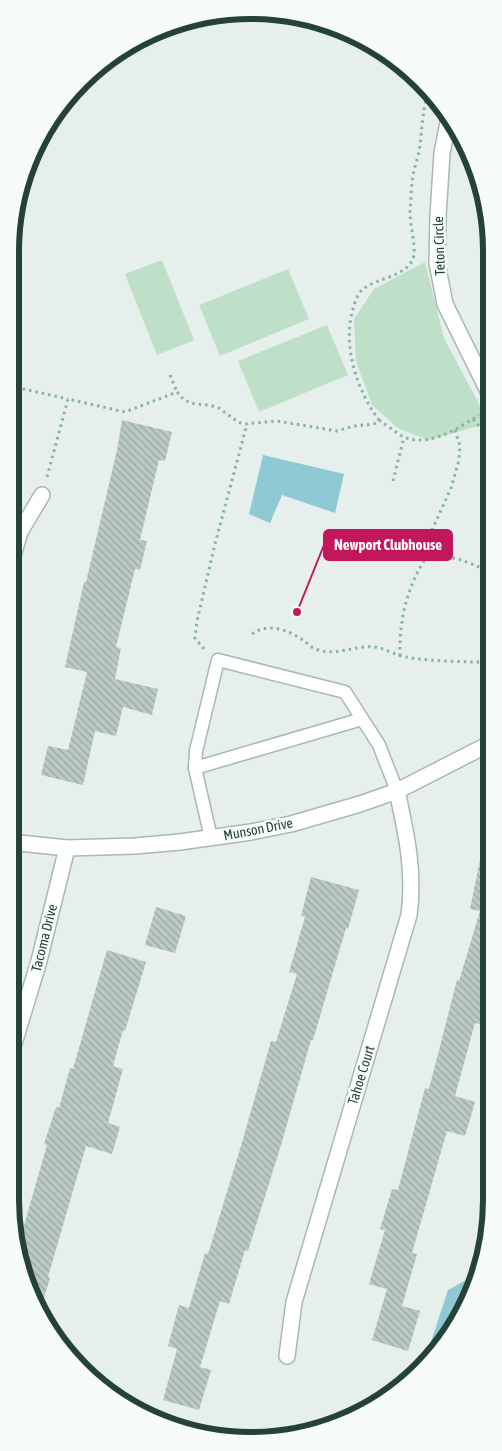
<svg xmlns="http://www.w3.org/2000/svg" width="502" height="1451" font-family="'Asap Condensed',sans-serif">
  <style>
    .green { fill: #bfe0c8 }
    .water { fill: #8ec9d4 }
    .building { fill: url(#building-back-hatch) }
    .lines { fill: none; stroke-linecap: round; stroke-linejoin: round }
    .lane-casing { stroke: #a8b8b2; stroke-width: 15 }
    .street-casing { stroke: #a8b8b2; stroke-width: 18 }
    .path { stroke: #86b3a5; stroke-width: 3; stroke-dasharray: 2.5 4; stroke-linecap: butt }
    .lane { stroke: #fff; stroke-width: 12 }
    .street { stroke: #fff; stroke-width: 15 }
    .labels { text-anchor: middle; stroke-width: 5; stroke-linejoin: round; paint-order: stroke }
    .street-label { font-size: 14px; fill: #24423a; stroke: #f7fbf9 }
    .rim { fill: none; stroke: #24423a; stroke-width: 6 }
    .leader { fill: none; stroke: #c2185b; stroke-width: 2 }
    .callout-dot { fill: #c2185b; stroke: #f7fbf9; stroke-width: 2 }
    .callout { fill: #c2185b; stroke: #c2185b; stroke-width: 2 }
    .callout-label { font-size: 15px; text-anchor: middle; font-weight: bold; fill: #fff }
  </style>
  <defs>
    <pattern id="building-back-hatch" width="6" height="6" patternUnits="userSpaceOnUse" patternTransform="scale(1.25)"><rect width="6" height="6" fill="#bbcac4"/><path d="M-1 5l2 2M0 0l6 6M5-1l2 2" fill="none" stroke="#98a6a0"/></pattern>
  </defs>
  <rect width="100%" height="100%" fill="#e6efeb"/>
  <!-- green -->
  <g class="green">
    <polygon points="162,260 194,340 157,355 125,274"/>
    <polygon points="425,262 444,338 489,423 429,440 399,429 372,405 356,361 354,319 374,289"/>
    <polygon points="288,269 309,319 220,356 199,305"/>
    <polygon points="327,325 348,375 259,412 238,361"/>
  </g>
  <!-- water -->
  <g class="water">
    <polygon points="263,455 344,474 335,513 282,495 270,523 249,514"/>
    <polygon points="479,1273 451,1334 425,1360 448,1290"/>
  </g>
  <!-- building -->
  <g class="building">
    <polygon points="122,420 172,432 165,461 159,460 140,540 147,541 140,570 135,569 116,647 121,648 115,679 158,689 152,715 123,707 116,736 95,731 83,785 41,775 48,746 68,750 87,672 65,667 84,582 86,582 117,450"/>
    <polygon points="482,850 491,851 492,1028 475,1023 455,1096 475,1102 465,1136 447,1131 412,1253 417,1254 402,1306 420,1311 408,1351 372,1340 387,1289 369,1284 385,1230 380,1229 392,1189 398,1190 425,1088 429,1089 457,980 459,981 480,911 470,909"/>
    <polygon points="311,877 359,890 348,929 346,928 313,1040 311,1040 281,1145 248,1251 245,1250 229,1304 220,1301 200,1367 211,1370 199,1410 163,1400 177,1349 168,1346 179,1305 189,1308 205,1253 208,1254 241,1146 271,1041 276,1042 297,974 289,972 305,917 301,916"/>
    <polygon points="156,907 186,916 175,953 145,945"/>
    <polygon points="107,950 146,962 125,1031 123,1030 113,1066 123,1069 108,1123 120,1127 112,1154 86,1146 48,1277 50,1278 40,1311 28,1292 19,1243 47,1145 44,1144 56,1107 59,1108 70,1068 73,1069"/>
  </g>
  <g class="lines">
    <defs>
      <g id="lane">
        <polyline points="195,768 362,719"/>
        <polyline points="211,838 195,768 196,751 218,660 345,692 379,745 397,791"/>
      </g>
      <g id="street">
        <polyline points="449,118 442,153 438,216 437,263 445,304 490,395"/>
        <polyline points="10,566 20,532 42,495"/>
        <polyline points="10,611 12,663 10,679"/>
        <polyline points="10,842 67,848 135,846 180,842 251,832 291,824 360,804 397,791 491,743"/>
        <polyline points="10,1057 39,961 67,848"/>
        <path d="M287,1356L294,1302L409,915C415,872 406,832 397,791"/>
      </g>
    </defs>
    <!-- lane casing -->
    <use href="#lane" class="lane-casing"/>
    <!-- street casing -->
    <use href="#street" class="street-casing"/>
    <!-- path -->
    <g class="path">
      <polyline points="170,375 177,392"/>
      <polyline points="10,386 68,399"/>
      <polyline points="473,419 484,432 490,451"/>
      <path d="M379,420C386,425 394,431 402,436C428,449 458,428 479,415"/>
      <path d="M455,430L460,446L459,460L451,488L432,530L428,555C452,555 470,562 491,573"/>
      <path d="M47,477L68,399L125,412L177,392L184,400L195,404L209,405L219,408L238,422L244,424L277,421L337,431L354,426L374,424L379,420C357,391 342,345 353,309C355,302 357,294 363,289C376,278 412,276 414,254C415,241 410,226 410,212C411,200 411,187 413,175C415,165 419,155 420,145C422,126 423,108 429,89"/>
      <polyline points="393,481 404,437"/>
      <path d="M252,634C268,622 289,630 304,641C307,643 310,646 313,648C335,658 353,645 374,647C384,648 395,655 406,657C427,661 450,661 471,662H480L491,658"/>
      <polyline points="204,649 195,638 197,621 215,544 247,424"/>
      <path d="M400,656C399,620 407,585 428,555"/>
    </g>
    <!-- lane -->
    <use href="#lane" class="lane"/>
    <!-- street -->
    <use href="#street" class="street"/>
  </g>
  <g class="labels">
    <!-- street labels -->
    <g class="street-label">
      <text transform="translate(439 246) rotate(-92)" y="5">Teton Circle</text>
      <text transform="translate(258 829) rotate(-11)" y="5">Munson Drive</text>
      <text transform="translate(44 938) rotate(-76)" y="5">Tacoma Drive</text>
      <text transform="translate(361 1075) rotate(-73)" y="5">Tahoe Court</text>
    </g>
  </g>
  <!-- crop -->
  <path d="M0 0H502V1451H0ZM251 19H251A232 232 0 0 1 483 251V1200A232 232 0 0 1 251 1432H251A232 232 0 0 1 19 1200V251A232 232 0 0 1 251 19Z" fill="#f7fbf9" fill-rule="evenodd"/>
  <path class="rim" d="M251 19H251A232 232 0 0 1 483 251V1200A232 232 0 0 1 251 1432H251A232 232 0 0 1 19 1200V251A232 232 0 0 1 251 19Z"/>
  <!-- callouts -->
  <path class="leader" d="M297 612L324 545"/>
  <circle class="callout-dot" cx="297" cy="612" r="5"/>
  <rect class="callout" x="324" y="530" width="128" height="30" rx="5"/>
  <g class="callout-label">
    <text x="388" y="550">Newport Clubhouse</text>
  </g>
</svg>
